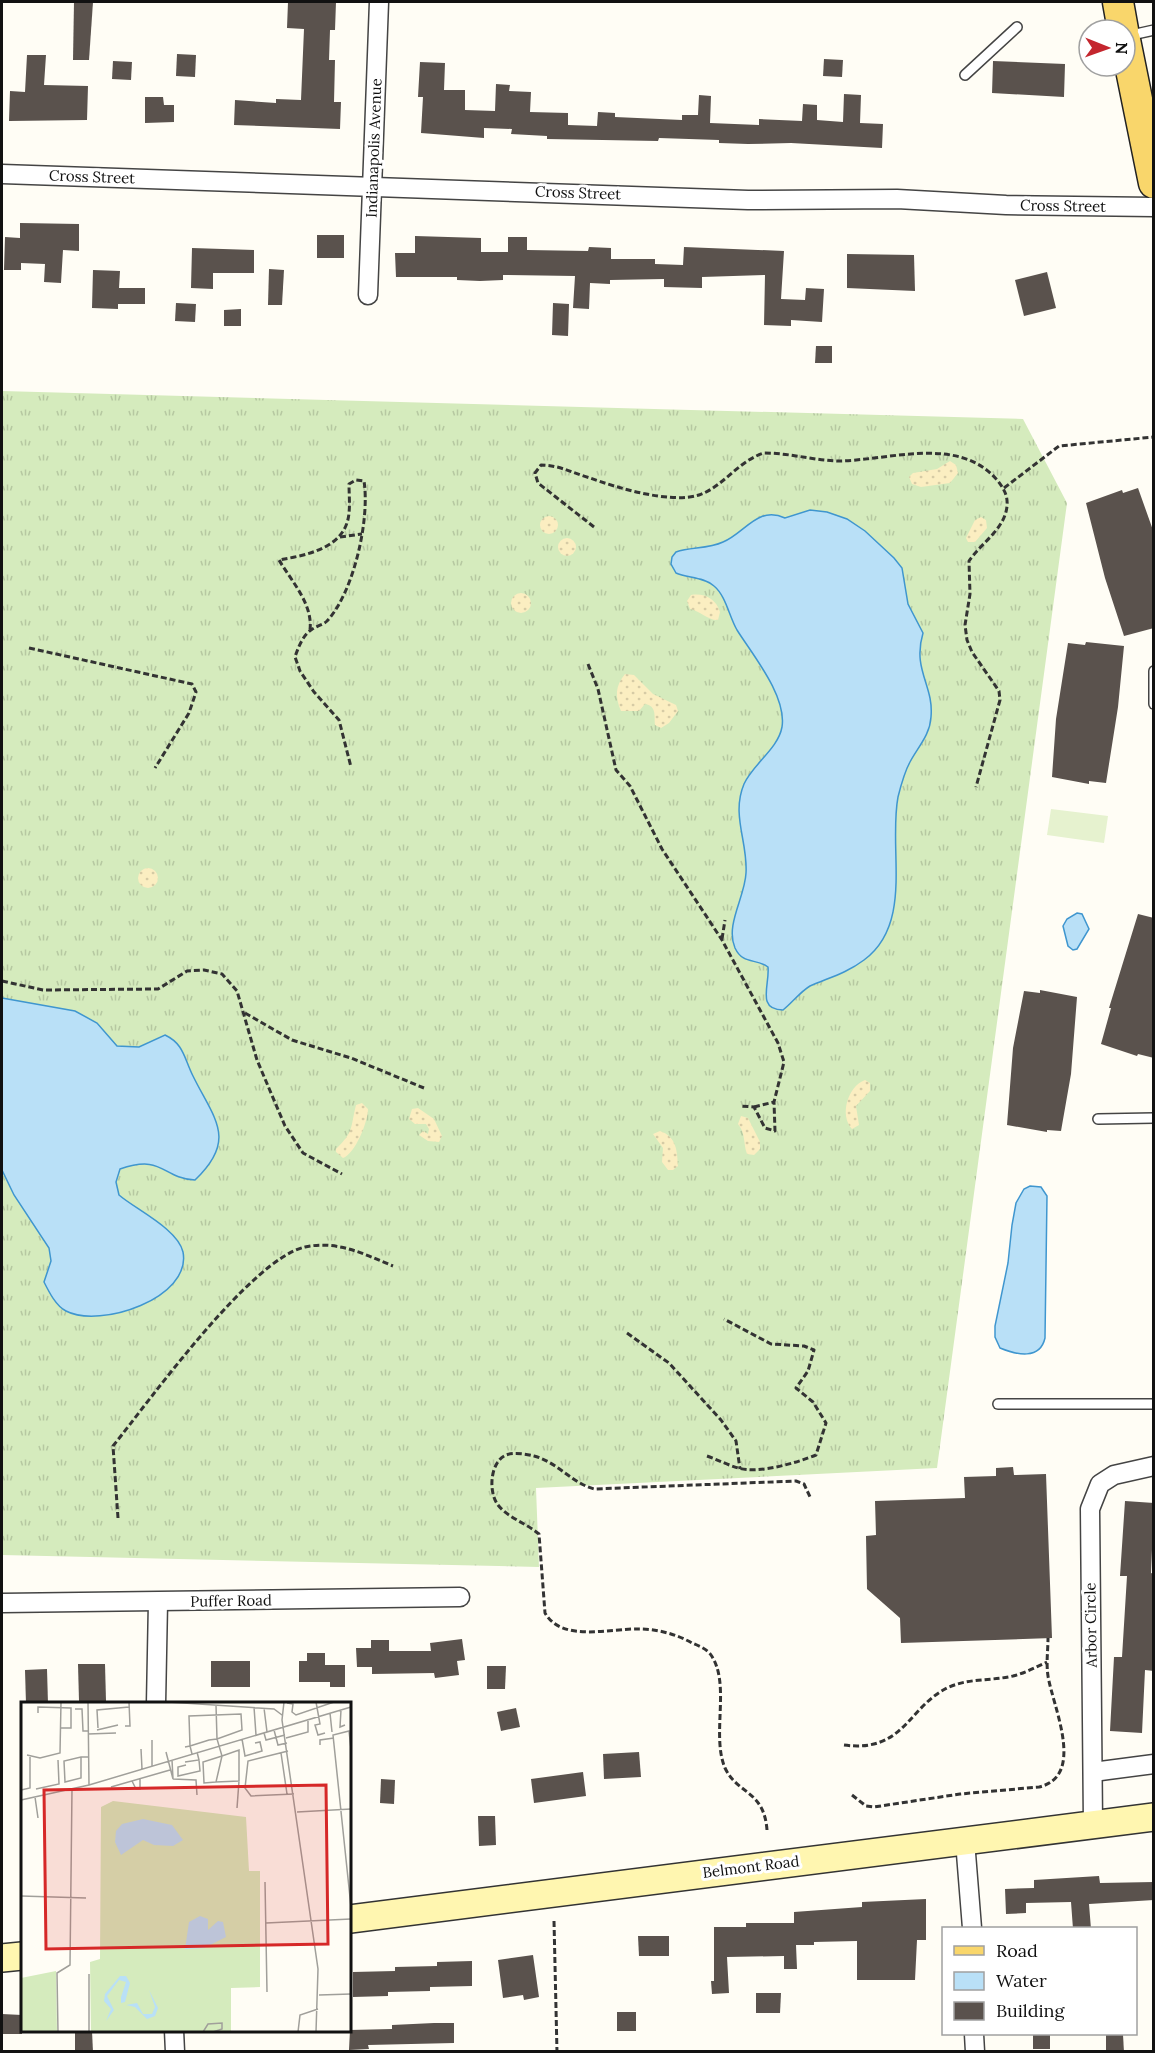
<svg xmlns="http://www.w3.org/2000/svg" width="1155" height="2053" font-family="Lora,serif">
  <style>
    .grass { fill: url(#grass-tufts) }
    .sand { fill: url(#sand-dots) }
    .pitch { fill: #e6f2cf }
    .water { fill: #b9e0f7; stroke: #3f96cf; stroke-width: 1.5 }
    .building { fill: #5a524d }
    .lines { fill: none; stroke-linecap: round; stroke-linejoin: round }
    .lane-casing { stroke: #444; stroke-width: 12 }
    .street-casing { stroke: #444; stroke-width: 21 }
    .secondary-casing { stroke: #333; stroke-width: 30 }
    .primary-casing { stroke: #222; stroke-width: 33 }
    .path { stroke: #333; stroke-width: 3; stroke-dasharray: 6 3; stroke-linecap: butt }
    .lane { stroke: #fff; stroke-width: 9 }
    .street { stroke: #fff; stroke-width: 18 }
    .secondary { stroke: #fff6b0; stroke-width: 27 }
    .primary { stroke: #f9d66b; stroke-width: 30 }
    .labels { text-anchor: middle; stroke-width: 6; stroke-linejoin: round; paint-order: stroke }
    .street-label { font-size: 15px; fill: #111; stroke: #fff }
    .inset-road { fill: none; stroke: #a09f9a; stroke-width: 1.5 }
    .view { fill: #d62828; fill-opacity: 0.15; stroke: #d62828; stroke-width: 3 }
    .inset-edge { fill: none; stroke: #111; stroke-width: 3 }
  </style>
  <defs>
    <pattern id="grass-tufts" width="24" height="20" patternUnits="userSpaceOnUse" patternTransform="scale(1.5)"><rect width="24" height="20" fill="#d5ebbd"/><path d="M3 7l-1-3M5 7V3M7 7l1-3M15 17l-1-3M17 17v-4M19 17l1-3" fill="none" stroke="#b6c8a1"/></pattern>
    <pattern id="sand-dots" width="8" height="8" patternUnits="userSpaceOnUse" patternTransform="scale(1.5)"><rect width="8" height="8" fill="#fbeec1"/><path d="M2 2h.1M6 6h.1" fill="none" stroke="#d6cba5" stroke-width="1.8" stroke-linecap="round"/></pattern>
  </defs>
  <rect width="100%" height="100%" fill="#fffdf5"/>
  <!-- grass -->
  <polygon class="grass" points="2,391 1023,419 1067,503 937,1468 536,1488 539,1567 2,1555"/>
  <!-- sand -->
  <g class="sand">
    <polygon points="950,461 956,465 958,473 950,483 921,487 912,484 909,477 913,473 937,469"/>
    <circle cx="549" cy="525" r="9"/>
    <polygon points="981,517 986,520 987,528 975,542 968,542 966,538 975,520"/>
    <circle cx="567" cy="547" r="9"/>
    <circle cx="521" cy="603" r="10"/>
    <path d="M691,595C705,593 716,599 720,612L718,620C709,621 700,611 690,609L687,601Z"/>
    <path d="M625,674L634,675L653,694L676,705L678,711L669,723L661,728L655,725C654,716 657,706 645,704L639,711H621C615,697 615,686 625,674Z"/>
    <circle cx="148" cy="878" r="10"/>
    <path d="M865,1080L870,1083V1091L856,1106L859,1125L852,1129C839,1115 848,1086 865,1080Z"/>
    <path d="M362,1103L368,1109C368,1122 355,1154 343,1158L336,1152V1149C354,1131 350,1129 356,1105Z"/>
    <polygon points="418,1108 434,1119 442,1136 439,1142 428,1141 419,1135 423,1131 428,1134 429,1129 426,1124 415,1124 409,1119 412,1109"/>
    <path d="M741,1116L748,1118L760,1142V1149L754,1155L747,1154C743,1143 746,1134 738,1124Z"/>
    <path d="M660,1131C677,1137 677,1151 678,1166L673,1170H668L662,1162L663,1148L653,1134Z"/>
  </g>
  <!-- pitch -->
  <polygon class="pitch" points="1051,809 1108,816 1104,843 1047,835"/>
  <!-- water -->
  <g class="water">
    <path d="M810,510L827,512L847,519L865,531L894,558L902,568L908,604L923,633C912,670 934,685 931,717C930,735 918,747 910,762C904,773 901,785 898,797C888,849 914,923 864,960C847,973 828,978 810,986C800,992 792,1003 783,1010C756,1010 770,984 768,967C756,958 743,965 735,948C725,925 745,897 746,873C748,842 731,815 744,784C753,764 778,749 782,727C787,696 752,654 737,630C729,616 726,596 714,586C704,577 687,578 676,573L671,564L672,557L676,552C691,547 708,549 723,542C745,533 758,505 785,518Z"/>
    <polygon points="1077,913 1082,914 1089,929 1077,949 1073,950 1068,946 1063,926 1067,919"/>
    <path d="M2,998L75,1011L97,1023L117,1046L139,1047L165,1035C184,1044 184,1058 193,1076C214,1119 238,1139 195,1180C161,1178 164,1154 120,1169L116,1182L119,1195C135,1209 178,1229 183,1252C192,1298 100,1329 66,1311C56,1306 49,1292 44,1282L51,1261L49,1248L14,1195L2,1170Z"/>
    <path d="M1030,1186L1041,1187L1047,1196L1045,1338C1040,1360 1017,1355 1000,1348L995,1337V1326L1008,1263L1012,1225L1016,1203L1024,1189Z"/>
  </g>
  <!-- building -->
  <g class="building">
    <polygon points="74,2 93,2 89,60 73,60"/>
    <polygon points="288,2 336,2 335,30 330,30 329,60 335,60 334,102 341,102 340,129 234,125 235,100 276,103 276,99 301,100 304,29 287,28"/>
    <polygon points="177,54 196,55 195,77 176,76"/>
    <polygon points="27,55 46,55 44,85 88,86 87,120 9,121 10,91 25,92"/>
    <polygon points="824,59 843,60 842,77 823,76"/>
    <polygon points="113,61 132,62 131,80 112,79"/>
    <polygon points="993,61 1065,64 1064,97 992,93"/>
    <polygon points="420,62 445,63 444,90 465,90 465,110 495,111 496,84 510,85 509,91 531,92 530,112 568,113 568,125 597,126 598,112 615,113 615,117 682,120 682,115 698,115 699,95 711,96 710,123 759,125 759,119 802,121 803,104 817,105 817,120 843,122 844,94 861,95 860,123 883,124 882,148 791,143 748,144 719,143 719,140 659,138 658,141 547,139 547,136 511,134 512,129 484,128 484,138 421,133 423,97 418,97"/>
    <polygon points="145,97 163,97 164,105 174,105 174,122 145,123"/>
    <polygon points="20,223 79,224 79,251 63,250 61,283 44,282 45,264 21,263 21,270 4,270 5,237 20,238"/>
    <rect x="317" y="235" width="27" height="23"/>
    <polygon points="415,236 481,238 481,252 508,252 508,237 527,237 527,250 588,251 589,247 611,248 611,259 655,259 655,264 683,265 684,247 784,251 781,299 805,300 806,288 824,289 822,322 791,320 791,326 764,325 765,275 702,277 702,288 664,287 664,279 610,280 610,284 590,283 589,309 573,308 575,276 503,275 503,280 480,281 457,280 457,277 396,277 395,253 415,253"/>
    <polygon points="192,248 254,250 254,273 213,273 213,289 191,288"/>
    <polygon points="847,254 914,255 915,291 847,288"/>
    <polygon points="269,269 284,270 282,305 268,305"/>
    <polygon points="93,270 120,271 119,288 145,288 145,304 118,304 118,309 92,308"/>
    <polygon points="1047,272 1056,308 1024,316 1015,280"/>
    <polygon points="176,303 196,304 195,322 175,321"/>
    <polygon points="553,303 569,304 568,336 552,335"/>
    <polygon points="241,309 241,326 224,326 224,310"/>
    <polygon points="816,346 832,346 832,363 815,363"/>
    <polygon points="1138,488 1154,533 1154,628 1124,636 1105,578 1086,503 1122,490 1123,493"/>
    <polygon points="1086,642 1124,646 1118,707 1106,783 1089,781 1089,784 1052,777 1056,719 1068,643 1085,645"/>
    <polygon points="1138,914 1154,918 1154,1058 1138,1054 1137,1056 1101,1044 1111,1008 1109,1008"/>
    <polygon points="1040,990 1077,997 1071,1074 1061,1131 1047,1130 1047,1132 1007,1125 1013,1048 1024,991 1040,993"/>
    <polygon points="1013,1467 1014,1475 1046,1474 1052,1638 901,1643 900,1618 867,1589 866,1536 876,1535 875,1501 965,1498 964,1477 996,1476 996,1468"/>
    <polygon points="1125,1501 1154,1503 1151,1573 1154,1574 1154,1671 1145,1670 1142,1733 1110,1731 1114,1657 1122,1657 1127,1576 1120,1576"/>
    <polygon points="462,1639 465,1660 457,1661 459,1675 435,1678 434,1673 372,1674 372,1667 357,1667 356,1648 371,1648 371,1640 389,1640 389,1651 431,1651 430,1643"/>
    <polygon points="307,1653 325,1653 325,1665 345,1665 345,1687 330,1687 330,1682 299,1682 299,1661 307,1661"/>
    <rect x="211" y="1661" width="39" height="26"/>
    <polygon points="78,1664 105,1664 106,1701 79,1701"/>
    <polygon points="487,1666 506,1666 505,1689 487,1689"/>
    <polygon points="47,1669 48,1704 26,1704 25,1670"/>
    <polygon points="516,1708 520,1727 501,1731 497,1712"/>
    <polygon points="639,1752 641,1777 604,1779 603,1754"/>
    <polygon points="583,1772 586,1796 534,1803 531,1779"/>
    <polygon points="381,1779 395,1780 394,1804 380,1803"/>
    <polygon points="478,1816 495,1816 496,1845 479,1846"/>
    <polygon points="1099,1876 1100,1883 1154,1882 1154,1900 1089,1904 1091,1929 1073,1929 1071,1902 1026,1903 1026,1913 1006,1914 1005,1889 1034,1888 1034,1880"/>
    <polygon points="926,1899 926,1940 917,1940 915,1980 857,1980 857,1941 814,1942 814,1945 796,1945 797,1969 784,1969 784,1956 727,1957 729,1993 712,1994 711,1981 714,1981 714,1927 746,1927 746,1923 794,1923 794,1912 862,1907 862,1902"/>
    <polygon points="638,1936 669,1936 669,1956 639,1956"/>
    <polygon points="533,1955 539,1997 524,2000 523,1995 503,1998 498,1960"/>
    <polygon points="472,1961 472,1986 430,1987 430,1991 388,1992 388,1996 353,1997 353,1972 395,1971 395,1967 437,1966 437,1962"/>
    <polygon points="756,1993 781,1993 780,2013 756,2013"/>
    <rect x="617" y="2012" width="19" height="19"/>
    <polygon points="2,2014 22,2015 22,2034 2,2034"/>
    <polygon points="434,2023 454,2023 454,2043 368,2045 369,2049 349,2050 350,2030 392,2029 392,2025"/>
    <polygon points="75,2031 92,2031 93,2052 75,2052"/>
    <rect x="1033" y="2034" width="17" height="15"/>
    <polygon points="1106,2035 1123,2035 1124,2052 1106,2052"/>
  </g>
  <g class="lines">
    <defs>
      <g id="lane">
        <polyline points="1127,36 1154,30"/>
        <polyline points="965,75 1017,27"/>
        <polyline points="1154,671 1154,704"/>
        <polyline points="1098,1119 1154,1118"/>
        <polyline points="998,1404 1154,1404"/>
      </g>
      <g id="street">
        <polyline points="2,174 748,200 897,199 1006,205 1154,207"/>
        <polyline points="368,295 379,2"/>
        <polyline points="2,1603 460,1597"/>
        <polyline points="156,1704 158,1602"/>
        <polyline points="1093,1772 1154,1764"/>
        <polyline points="1093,1824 1090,1509 1100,1484 1114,1475 1154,1466"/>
        <polyline points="965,1841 972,1928"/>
        <polyline points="174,2030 175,2052"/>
        <polyline points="974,2034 975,2052"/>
      </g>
      <g id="secondary">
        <polyline points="350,1919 1154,1817"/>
        <polyline points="2,1958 22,1956"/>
      </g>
      <g id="primary">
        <polyline points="1118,2 1123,30"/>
        <polyline points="1125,40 1154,183"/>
      </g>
    </defs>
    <!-- lane casing -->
    <use href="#lane" class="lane-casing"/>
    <!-- street casing -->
    <use href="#street" class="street-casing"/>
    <!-- secondary casing -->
    <use href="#secondary" class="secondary-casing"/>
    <!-- primary casing -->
    <use href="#primary" class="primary-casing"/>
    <!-- path -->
    <g class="path">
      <polyline points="1004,488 1059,446 1154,437"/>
      <path d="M594,527L538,483L535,473L541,465C559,465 573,473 590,478C618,488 670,504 699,495C723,487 738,461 764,453C789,453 812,460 837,461C888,461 959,434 998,481C1004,489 1008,496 1007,506C1005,529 981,543 969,561L970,594L965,625L967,640L972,652L999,691L1000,700L976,787"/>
      <polyline points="340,537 362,534"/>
      <path d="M310,630C313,604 292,582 279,560C307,555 346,548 349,513C350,504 349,493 349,484L356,480L364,481C370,519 354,592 327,621C323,625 316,626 311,630C303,635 298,648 295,657L300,671L314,692L339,720L351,767"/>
      <polyline points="29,648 192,684 196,692 189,713 155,768"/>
      <polyline points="588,664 598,689 616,770 630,786 662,849 722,940 778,1043 784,1062 774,1102 775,1131 765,1128 754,1107 740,1106"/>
      <polyline points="722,939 725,920"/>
      <polyline points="2,981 43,990 158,989 187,971 204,970 222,974 237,991 257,1060 285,1126 303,1153 342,1174"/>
      <polyline points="245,1013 292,1040 351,1058 424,1088"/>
      <polyline points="754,1107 774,1102"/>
      <polyline points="627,1333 669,1363 721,1420 736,1441 740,1469"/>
      <path d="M707,1456C718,1460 728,1465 738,1468C759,1474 796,1463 816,1455L826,1423L813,1402L796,1388L808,1371L814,1350L804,1346L771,1344L724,1319"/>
      <path d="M118,1518L113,1446C150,1400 251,1259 305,1247C337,1240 364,1254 393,1266"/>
      <path d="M844,1745C905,1753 908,1706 949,1687C970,1678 991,1681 1013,1676C1025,1673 1036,1667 1047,1662"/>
      <path d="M852,1795L866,1806L874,1807L960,1794L1039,1787C1086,1776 1053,1707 1048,1676C1046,1663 1048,1651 1048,1638"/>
      <path d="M767,1830C764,1790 738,1795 725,1768C711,1735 731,1684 711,1655C707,1649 699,1646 692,1643C676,1634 657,1629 639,1629C611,1628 562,1643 545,1613L539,1534C526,1523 508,1518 498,1505C488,1492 490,1462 506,1455C514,1452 526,1454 534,1456C557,1462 572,1483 594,1489L796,1481L804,1484L811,1499"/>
      <polyline points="554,1921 557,2052"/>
    </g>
    <!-- lane -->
    <use href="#lane" class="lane"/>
    <!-- street -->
    <use href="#street" class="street"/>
    <!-- secondary -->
    <use href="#secondary" class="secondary"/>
    <!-- primary -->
    <use href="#primary" class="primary"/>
  </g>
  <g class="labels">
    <!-- street labels -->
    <g class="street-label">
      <text transform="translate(374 148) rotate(-88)" y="5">Indianapolis Avenue</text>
      <text transform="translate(92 177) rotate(2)" y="5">Cross Street</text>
      <text transform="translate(578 193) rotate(2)" y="5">Cross Street</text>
      <text transform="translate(1063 206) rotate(1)" y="5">Cross Street</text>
      <text transform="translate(231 1601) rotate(-1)" y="5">Puffer Road</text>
      <text transform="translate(1091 1625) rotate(-91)" y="5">Arbor Circle</text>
      <text transform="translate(751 1867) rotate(-7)" y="5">Belmont Road</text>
    </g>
  </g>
  <!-- overview -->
  <g transform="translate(21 1702)">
    <rect width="330" height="330" fill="#fffdf5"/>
    <path d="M92,99L225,115L228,169H239V285L210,286V330H70L69,260L79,257L80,105Z" fill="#d5ebbd"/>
    <path d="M35,269L36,330H0V276Z" fill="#d5ebbd"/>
    <path d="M122,117L151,123L162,138L152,144L133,143L122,138L100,153L94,140L95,129L101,122ZM179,214L187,217V228L197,219L202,220L205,235L183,246L164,247L168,220ZM99,274H105L109,281L104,300L100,301V295L105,280L98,278L86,294L93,308L85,319L90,307L83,299L84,292ZM128,288L137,306L134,314L126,317L114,305L105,303L116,301L122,312H131L134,305Z" fill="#b9e0f7"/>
    <path class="inset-road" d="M67,0L68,83M147,0L253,7L261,13M263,0L261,18L297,267L295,330M295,0L299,22L294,23L297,33L304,31M266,1L272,2L271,10L275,13L313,0M195,3L196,37L201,54L195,80L218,79V48L201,54L182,60L183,81L195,80M233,5L235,33M243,6L246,30M54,7H61L62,29H67M320,8L319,25L324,23M17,11V5L50,6V26H40M309,11L311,30M104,24H109L108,0M77,26L76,8L108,5M76,28L97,23M253,28L257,43L266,41M243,31L245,38L264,33M67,32L95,31M265,36L287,30V17M221,37L224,54L241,49L239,40L234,41M299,43V38L313,36M164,45L169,44L188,38L196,37L221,28L220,12L168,14L169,44L171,52M120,47L121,67M330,47L328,29L312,33L330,205M267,49L227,59L224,86L230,94L273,92M145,50L152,77M260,51L266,92M6,53L19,56L39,51L40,0M60,55V76L44,80L43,59L60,55H67M151,58L152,77M164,60L178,58L176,50M165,63L157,65V74L179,69L178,58M131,64V38M152,77L175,78L176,93M111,79L115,87H119V77M90,85L149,68M15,87L38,82L37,58M0,88L9,86V55M14,95L17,116M0,98L68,83L330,5M216,106L218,79M276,110L330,107M244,180L246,290M0,194L65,196M245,221L330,217M68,272V330M298,293L330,292M37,330L36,271L49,263L51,87M182,330L187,322L201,321V327L192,330M277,330L279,313L297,307"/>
    <path class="view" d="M305,83L307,242L25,247L23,88Z"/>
    <rect width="330" height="330" class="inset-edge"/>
  </g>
  <!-- border -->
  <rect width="1155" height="2053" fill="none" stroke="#111111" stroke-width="6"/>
  <!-- legend -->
  <rect x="942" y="1927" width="195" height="108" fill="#ffffff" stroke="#a0a0a0" stroke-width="1.5"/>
  <rect x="954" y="1946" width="30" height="9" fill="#f9d66b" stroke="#a0a0a0" stroke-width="1.5"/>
  <text x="996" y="1957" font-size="18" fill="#111111">Road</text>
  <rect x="954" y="1972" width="30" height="18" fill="#b9e0f7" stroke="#a0a0a0" stroke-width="1.5"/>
  <text x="996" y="1987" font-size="18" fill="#111111">Water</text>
  <rect x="954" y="2002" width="30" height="18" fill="#5a524d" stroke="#a0a0a0" stroke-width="1.5"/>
  <text x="996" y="2017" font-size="18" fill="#111111">Building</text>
  <!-- north arrow -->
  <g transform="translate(1107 48) rotate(91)"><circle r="28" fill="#ffffff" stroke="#a0a0a0" stroke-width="1.5"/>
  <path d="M0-4.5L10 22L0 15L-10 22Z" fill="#c4262e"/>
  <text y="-9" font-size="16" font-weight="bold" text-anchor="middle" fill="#111111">N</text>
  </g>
</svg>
